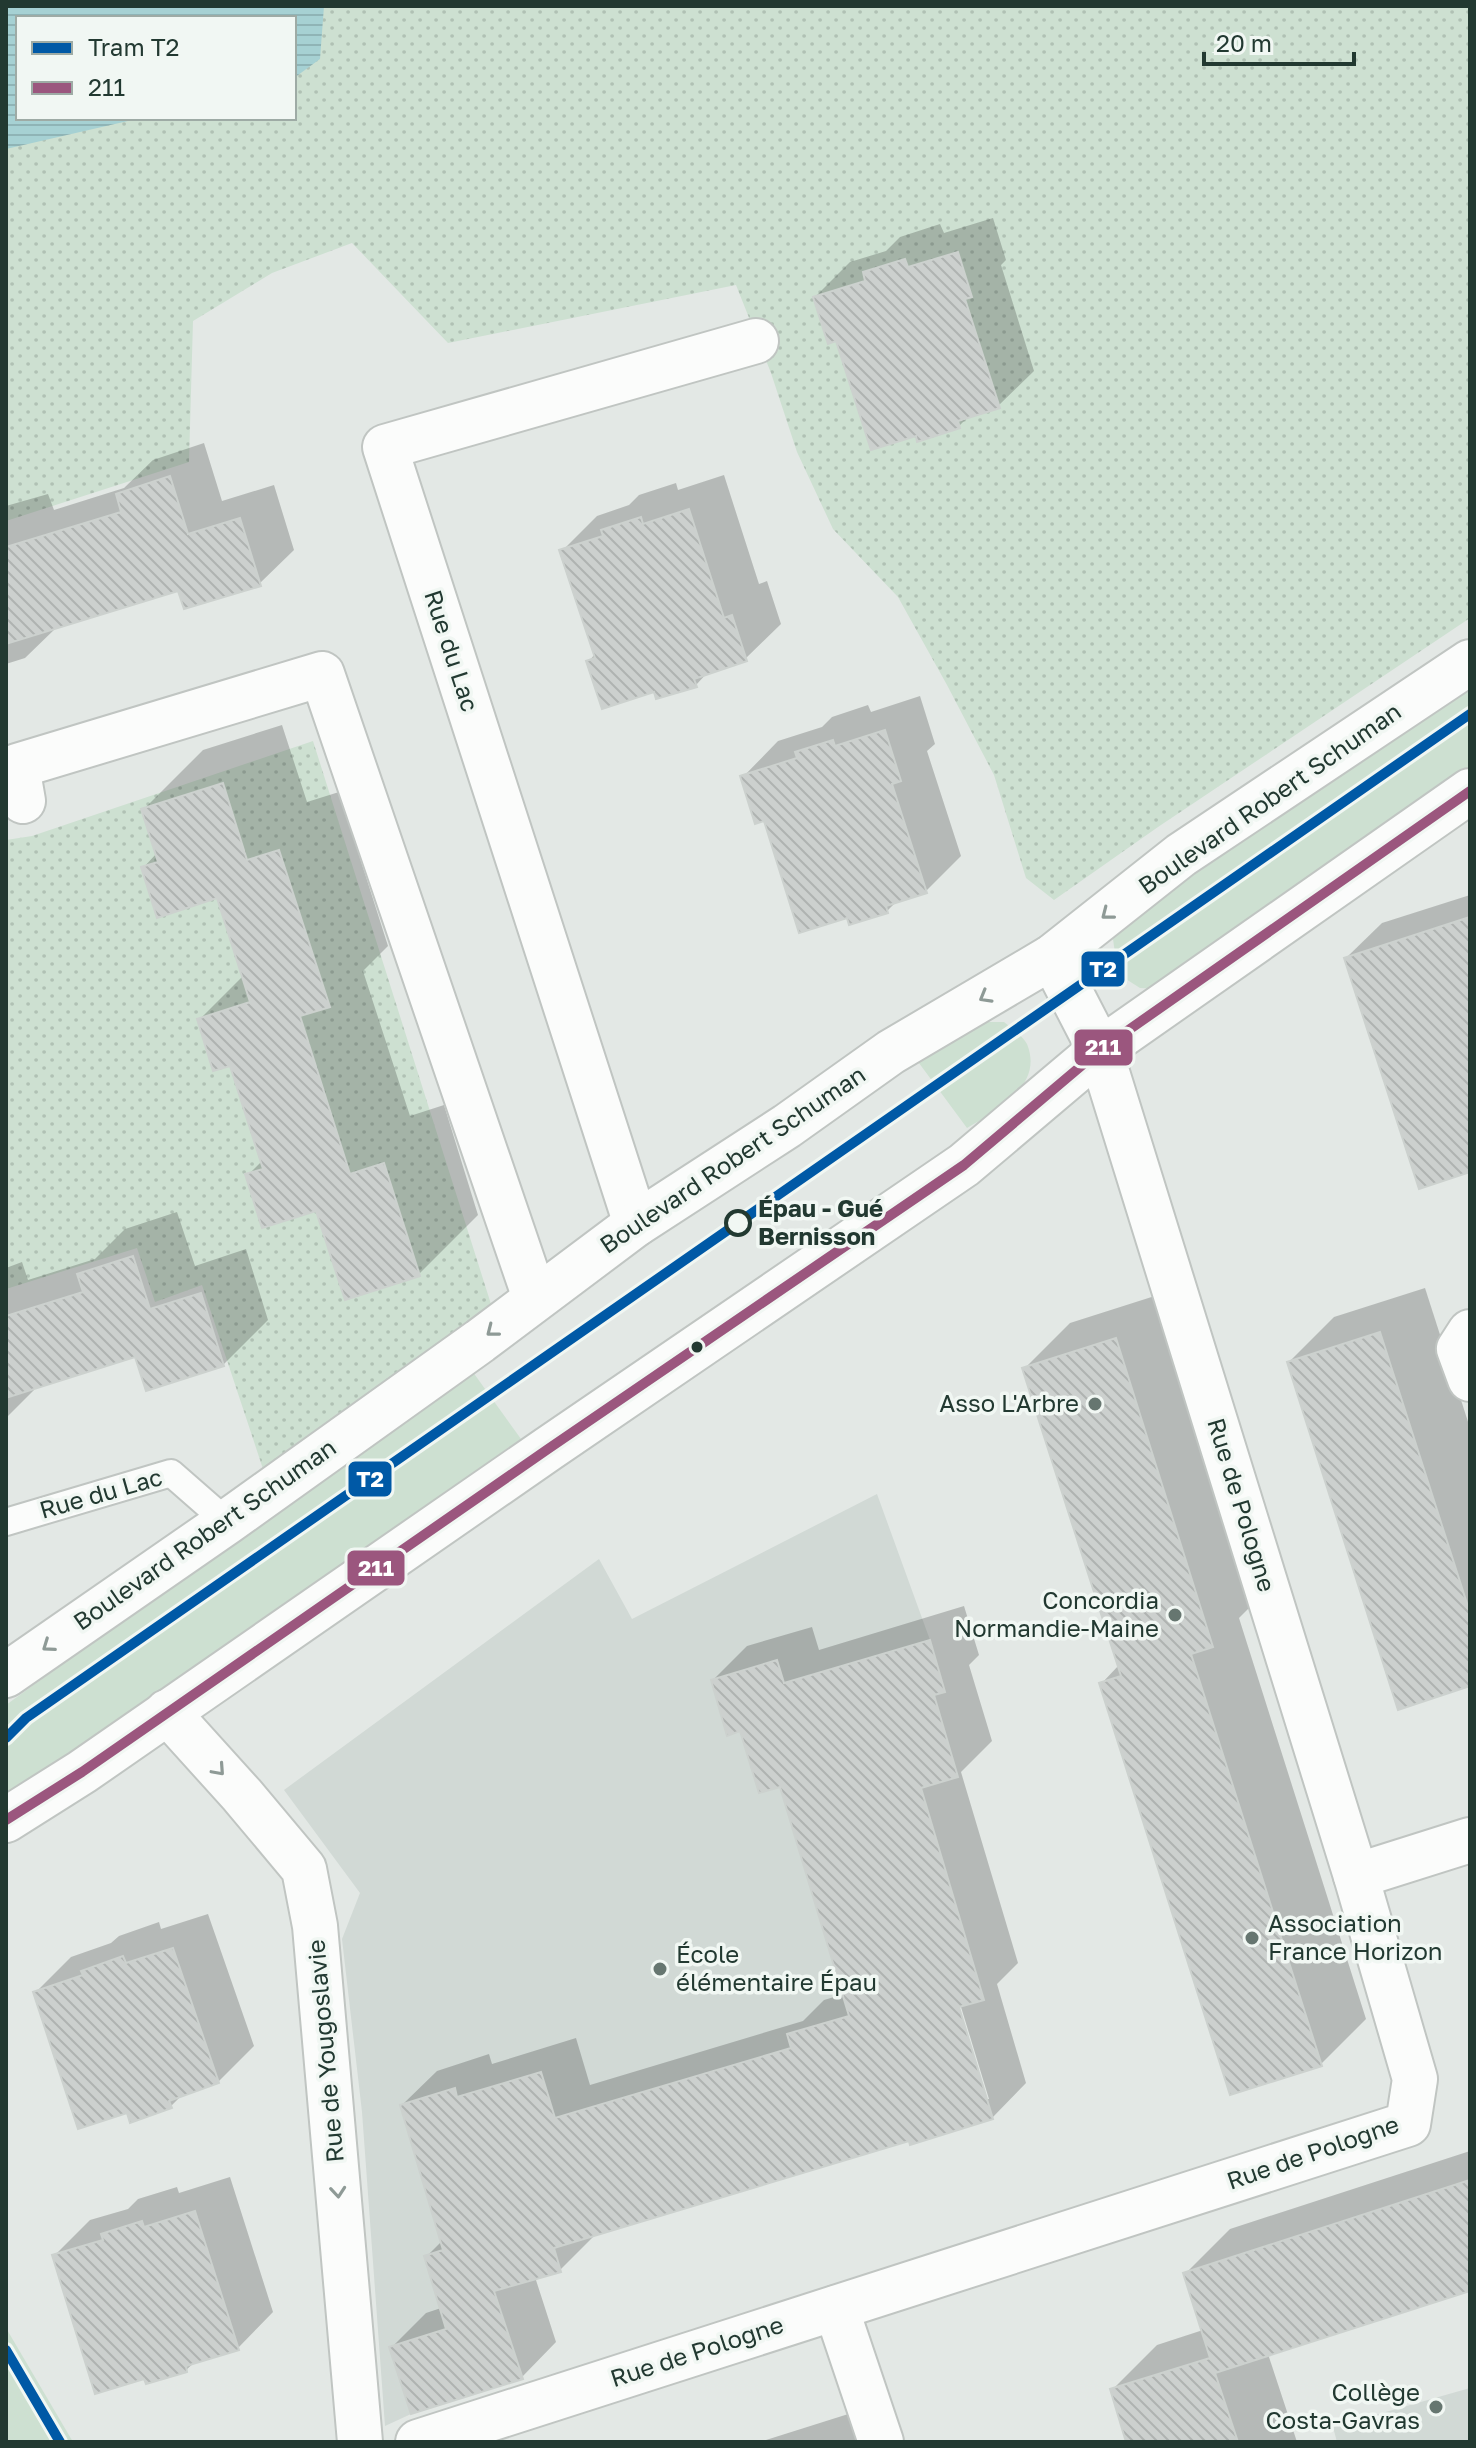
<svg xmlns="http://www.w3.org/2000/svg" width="1476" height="2448" font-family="'Golos Text',sans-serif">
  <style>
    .built { fill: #d1d9d5 }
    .grass { fill: #cde0d1 }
    .park { fill: url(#park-dots); fill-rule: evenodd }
    .water { fill: url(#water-rules) }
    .shadow { fill: #0003; fill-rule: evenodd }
    .building { fill: url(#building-back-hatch); stroke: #ccd1ce; stroke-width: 2 }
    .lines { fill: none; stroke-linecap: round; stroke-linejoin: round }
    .service-casing { stroke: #c0c5c2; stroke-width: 30 }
    .minor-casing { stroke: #c0c5c2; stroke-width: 48 }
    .tertiary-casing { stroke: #c0c5c2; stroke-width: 48 }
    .service { stroke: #fbfcfb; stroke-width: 26 }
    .minor { stroke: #fbfcfb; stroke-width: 44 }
    .tertiary { stroke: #fbfcfb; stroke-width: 44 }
    .bus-1-casing { stroke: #f1f7f3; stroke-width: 16 }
    .bus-1 { stroke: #9b567e; stroke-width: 10 }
    .tram-1-casing { stroke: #f1f7f3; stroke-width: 16 }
    .tram-1 { stroke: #0059a6; stroke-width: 10 }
    .oneway { stroke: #8e9a96 }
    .stop-dot { fill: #f1f7f3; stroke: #223931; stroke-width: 4 }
    .bus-dot { fill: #223931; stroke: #f1f7f3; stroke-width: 3 }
    .poi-dot { fill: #667670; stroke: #f1f7f3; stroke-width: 3 }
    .labels { text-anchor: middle; stroke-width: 7; stroke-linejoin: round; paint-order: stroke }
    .street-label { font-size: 24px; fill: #223931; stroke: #f1f7f3 }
    .stop-label { font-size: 24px; font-weight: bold; fill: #223931; stroke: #f1f7f3; text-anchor: start }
    .poi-label { font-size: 24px; fill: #223931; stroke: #f1f7f3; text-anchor: end }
    .line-badge { stroke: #f1f7f3; stroke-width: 3 }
    .badge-label { font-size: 22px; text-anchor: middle; font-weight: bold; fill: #fff }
  </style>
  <defs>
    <pattern id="park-dots" width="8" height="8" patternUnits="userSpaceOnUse" patternTransform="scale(2)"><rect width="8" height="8" fill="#cde0d1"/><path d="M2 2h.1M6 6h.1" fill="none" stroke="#b0c1b4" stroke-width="1.8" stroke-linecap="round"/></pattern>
    <pattern id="water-rules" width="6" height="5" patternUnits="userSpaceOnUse" patternTransform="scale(2)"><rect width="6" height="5" fill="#a6d1d3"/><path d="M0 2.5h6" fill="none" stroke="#8fb4b6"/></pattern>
    <pattern id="building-back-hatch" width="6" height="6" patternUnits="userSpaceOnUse" patternTransform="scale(2)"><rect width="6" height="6" fill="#ccd0ce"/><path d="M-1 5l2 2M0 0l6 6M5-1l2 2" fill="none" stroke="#afb3b1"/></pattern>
  </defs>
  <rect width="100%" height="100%" fill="#e3e8e5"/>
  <!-- built -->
  <g class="built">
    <polygon points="877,1494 930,1640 945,1692 920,1699 938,1711 958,1777 905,1793 908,1806 925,1801 984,2000 933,2015 941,2040 967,2032 993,2119 910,2145 909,2141 817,2168 550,2235 561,2271 495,2291 523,2379 411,2414 385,2426 362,2112 342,1939 360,1893 284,1790 599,1559 632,1619"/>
    <polygon points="1470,2388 1470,2442 1337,2442 1333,2427"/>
  </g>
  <!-- grass -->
  <g class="grass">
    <polygon points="1470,688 1470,778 1161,989 1140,988 1118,974 1113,939 1126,922 1429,712"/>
    <path d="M981,1022H1004C1011,1028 1023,1036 1027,1044C1044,1086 997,1110 967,1128L916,1059Z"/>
    <polygon points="470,1368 521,1439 6,1802 6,1705"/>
    <polygon points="6,2328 73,2442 8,2442 6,2439"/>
  </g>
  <!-- park -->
  <g class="park">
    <path d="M6,6H1470V618L1158,827L1054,900L1026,878L994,775L947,685L898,597L833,529L797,452L771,373L736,285L448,343L352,243L272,273L193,321L189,462L6,521ZM18,18H294V118H18Z"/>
    <polygon points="313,741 496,1320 264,1472 202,1285 155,1302 137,1248 6,1289 6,840 32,836"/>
  </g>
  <!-- water -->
  <polygon class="water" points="6,6 324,6 320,59 294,78 294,18 18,18 18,118 141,118 6,149"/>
  <!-- shadow -->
  <g class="shadow">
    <polygon points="993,218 1006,260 1001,265 1034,371 998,406 970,415 958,427 837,338 815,297 850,262 886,251 900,237 940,224 944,233"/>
    <polygon points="204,443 222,501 274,485 294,550 259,584 180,589 57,627 25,658 6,664 6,506 48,494 54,510 124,488 153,460"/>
    <polygon points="724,475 759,584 767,581 781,624 745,659 709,671 696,685 655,690 589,661 595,654 562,551 597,516 629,505 639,495 676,483 678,490"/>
    <polygon points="920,696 935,744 927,751 961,856 926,891 898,900 887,911 765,818 743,777 778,741 822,727 832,717 868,705 871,712"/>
    <polygon points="282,725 307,802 339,792 388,946 363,971 410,1116 444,1105 478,1215 419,1274 318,1209 248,1175 263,1160 232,1063 199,1020 244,975 218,896 143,868 157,853 143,810 203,750"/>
    <polygon points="1470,895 1470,1170 1346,958 1382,923"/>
    <polygon points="177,1212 195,1266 246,1249 268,1320 223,1365 136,1355 33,1387 34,1390 6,1418 6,1268 22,1262 28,1280 95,1259 125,1229"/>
    <polygon points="1425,1288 1470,1428 1470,1684 1289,1362 1334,1317"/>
    <polygon points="1161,1294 1257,1600 1239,1618 1366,2019 1321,2064 1101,1684 1119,1665 1025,1368 1070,1323"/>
    <path d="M964,1606L979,1655L969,1665L992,1741L961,1772L1018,1963L997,1984L1026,2083L992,2118L911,2139L595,2235L560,2270L535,2277L556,2342L522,2377L391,2348L426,2313L441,2308L426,2257L442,2241L402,2105L437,2071L489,2054L492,2064L576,2038L590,2085L803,2021L824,2000L844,1994L782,1785L742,1729L713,1680L747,1646L812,1627L819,1650ZM958,1997L989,2099H984L955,1998Z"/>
    <polygon points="208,1914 254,2046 218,2082 183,2094 171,2106 128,2111 36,1992 71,1957 111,1943 119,1936 159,1922 161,1929"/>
    <polygon points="1470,2151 1470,2289 1268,2354 1297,2442 1129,2442 1112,2390 1157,2345 1203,2330 1185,2274 1230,2229"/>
    <polygon points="230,2177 273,2312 238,2348 196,2361 186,2370 54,2256 90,2220 128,2209 138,2199 177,2187 179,2193"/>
    <polygon points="861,2410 871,2442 760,2442"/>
  </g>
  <!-- building -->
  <g class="building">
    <polygon points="958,252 972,297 965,299 1000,408 958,421 960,428 917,442 916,436 871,450 836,341 828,344 813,297 865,281 863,272 905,259 908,267"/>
    <polygon points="170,476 188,534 240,518 261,586 184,609 178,591 6,644 6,547 121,512 116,494"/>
    <polygon points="689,509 724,618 732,615 747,661 694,679 697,687 656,699 654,692 602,709 586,661 595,658 559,550 603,536 601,530 641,517 643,524"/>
    <polygon points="885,730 901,781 892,784 927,893 886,906 888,913 849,925 847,918 799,933 764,821 755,824 740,776 797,758 795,752 833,740 835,746"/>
    <polygon points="223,783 247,860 279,850 330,1007 300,1016 350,1174 384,1163 420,1276 345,1300 316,1211 262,1228 245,1174 263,1169 230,1066 213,1071 197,1019 250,1002 217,898 157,918 141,867 158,862 141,809"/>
    <polygon points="1470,917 1470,1172 1419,1189 1344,958"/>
    <polygon points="133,1256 150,1309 201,1293 224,1366 146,1391 135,1357 6,1398 6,1316 83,1292 77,1274"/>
    <polygon points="1380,1332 1470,1613 1470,1686 1398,1710 1287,1362"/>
    <polygon points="1116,1338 1213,1647 1191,1654 1322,2066 1230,2095 1099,1683 1121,1676 1022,1368"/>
    <polygon points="930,1640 945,1692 934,1695 958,1777 921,1788 984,2000 959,2007 993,2119 910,2145 909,2141 554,2248 561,2272 494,2291 523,2379 411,2414 389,2347 446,2329 424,2256 443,2250 400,2105 455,2088 457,2097 541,2072 555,2118 791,2048 787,2034 849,2016 780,1787 759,1793 740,1731 727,1736 711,1680 777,1660 784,1683"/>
    <polygon points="173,1948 219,2083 169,2101 172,2108 130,2123 127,2113 78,2129 33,1992 83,1975 81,1971 123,1956 126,1963"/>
    <polygon points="1470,2180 1470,2291 1215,2373 1238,2442 1126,2442 1110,2389 1210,2358 1183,2273"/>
    <polygon points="195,2211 239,2350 186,2366 187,2372 146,2384 144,2379 95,2394 52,2255 103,2240 101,2234 142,2221 144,2227"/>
  </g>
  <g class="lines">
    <defs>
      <polyline id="service" points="6,1522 171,1473 227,1522"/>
      <g id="minor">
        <polyline points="23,801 17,766 322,674 535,1298"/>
        <polyline points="636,1224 385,447 756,341"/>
        <polyline points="1470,1332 1459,1349 1470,1379"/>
        <polyline points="167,1712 242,1795 304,1869 315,1926 360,2442"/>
        <polyline points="1356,1876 1470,1840"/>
        <polyline points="836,2308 881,2442"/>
        <polyline points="418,2442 1408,2124 1415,2079 1356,1876 1100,1050 1052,957"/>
      </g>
      <g id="tertiary">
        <polyline points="6,1675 227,1522 480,1341 636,1224 787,1126 891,1052 1052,957 1181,855 1470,662"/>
        <polyline points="6,1820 82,1772 548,1449 964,1165 1100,1050 1470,791"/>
      </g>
    </defs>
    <!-- service casing -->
    <use href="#service" class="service-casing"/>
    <!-- minor casing -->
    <use href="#minor" class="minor-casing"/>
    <!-- tertiary casing -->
    <use href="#tertiary" class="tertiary-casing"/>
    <!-- service -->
    <use href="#service" class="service"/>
    <!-- minor -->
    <use href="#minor" class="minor"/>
    <!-- tertiary -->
    <use href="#tertiary" class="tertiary"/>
    <defs>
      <polyline id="bus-1" points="6,1820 82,1772 548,1449 964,1165 1100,1050 1470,791"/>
    </defs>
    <!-- bus-1 casing -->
    <use href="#bus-1" class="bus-1-casing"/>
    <!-- bus-1 -->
    <use href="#bus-1" class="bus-1"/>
    <defs>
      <g id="tram-1">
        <polyline points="6,1738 26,1718 1470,714"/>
        <polyline points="6,2350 60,2442"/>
      </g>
    </defs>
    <!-- tram-1 casing -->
    <use href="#tram-1" class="tram-1-casing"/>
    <!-- tram-1 -->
    <use href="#tram-1" class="tram-1"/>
  </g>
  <!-- one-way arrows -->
  <defs><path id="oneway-chevron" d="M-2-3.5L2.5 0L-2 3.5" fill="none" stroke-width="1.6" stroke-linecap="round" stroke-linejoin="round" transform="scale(2)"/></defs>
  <g class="oneway">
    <use href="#oneway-chevron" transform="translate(1107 914) rotate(142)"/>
    <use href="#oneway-chevron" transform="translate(985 997) rotate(150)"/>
    <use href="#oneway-chevron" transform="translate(492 1331) rotate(142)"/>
    <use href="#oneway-chevron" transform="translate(48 1646) rotate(145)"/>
    <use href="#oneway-chevron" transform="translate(219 1770) rotate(48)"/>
    <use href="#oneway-chevron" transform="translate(338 2192) rotate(85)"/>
  </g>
  <!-- markers -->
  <circle class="stop-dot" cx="738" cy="1223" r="12"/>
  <circle class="bus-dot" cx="697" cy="1347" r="7"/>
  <g class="poi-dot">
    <circle cx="1095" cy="1404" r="8"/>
    <circle cx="1175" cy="1615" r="8"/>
    <circle cx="1252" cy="1938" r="8"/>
    <circle cx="660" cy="1969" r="8"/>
    <circle cx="1436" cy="2407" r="8"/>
  </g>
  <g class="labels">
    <!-- street labels -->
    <g class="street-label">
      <text transform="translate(451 651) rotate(72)" y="8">Rue du Lac</text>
      <text transform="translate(1270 799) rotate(-35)" y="8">Boulevard Robert Schuman</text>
      <text transform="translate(733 1160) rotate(-34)" y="8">Boulevard Robert Schuman</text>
      <text transform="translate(101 1494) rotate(-16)" y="8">Rue du Lac</text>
      <text transform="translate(1241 1505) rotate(73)" y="8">Rue de Pologne</text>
      <text transform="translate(205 1535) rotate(-35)" y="8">Boulevard Robert Schuman</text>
      <text transform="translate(326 2051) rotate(-95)" y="8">Rue de Yougoslavie</text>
      <text transform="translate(1313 2153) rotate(-19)" y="8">Rue de Pologne</text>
      <text transform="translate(697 2352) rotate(-18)" y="8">Rue de Pologne</text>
    </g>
    <!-- stop labels -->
    <g class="stop-label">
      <text x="758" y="1217">Épau - Gué<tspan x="758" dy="28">Bernisson</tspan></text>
    </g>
    <!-- poi labels -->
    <g class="poi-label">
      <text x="1079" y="1412">Asso L'Arbre</text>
      <text x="1159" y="1609">Concordia<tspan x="1159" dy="28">Normandie-Maine</tspan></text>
      <text x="1268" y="1932" text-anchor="start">Association<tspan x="1268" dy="28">France Horizon</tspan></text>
      <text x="676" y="1963" text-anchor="start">École<tspan x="676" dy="28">élémentaire Épau</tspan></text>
      <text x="1420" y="2401">Collège<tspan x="1420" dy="28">Costa-Gavras</tspan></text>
    </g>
  </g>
  <g class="line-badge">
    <rect x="1080" y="950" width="46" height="38" rx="8" fill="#0059a6"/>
    <rect x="1073" y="1028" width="61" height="39" rx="8" fill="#9b567e"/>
    <rect x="347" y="1460" width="46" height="38" rx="8" fill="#0059a6"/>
    <rect x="346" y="1549" width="60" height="38" rx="8" fill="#9b567e"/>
  </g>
  <g class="badge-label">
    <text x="1103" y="977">T2</text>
    <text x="1103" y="1055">211</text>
    <text x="370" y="1487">T2</text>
    <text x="376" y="1576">211</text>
  </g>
  <!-- border -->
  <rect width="1476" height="2448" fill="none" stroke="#223931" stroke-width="16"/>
  <!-- legend -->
  <rect x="16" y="16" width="280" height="104" fill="#f1f7f3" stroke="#9eaba5" stroke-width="2"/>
  <rect x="32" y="42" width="40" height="12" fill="#0059a6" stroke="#9eaba5" stroke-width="2"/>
  <text x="88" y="56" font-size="24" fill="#223931">Tram T2</text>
  <rect x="32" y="82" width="40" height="12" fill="#9b567e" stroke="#9eaba5" stroke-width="2"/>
  <text x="88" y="96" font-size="24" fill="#223931">211</text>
  <!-- scale -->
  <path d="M1204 52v12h150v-12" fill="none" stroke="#223931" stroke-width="4"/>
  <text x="1216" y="52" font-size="24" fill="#223931" stroke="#f1f7f3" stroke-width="6" paint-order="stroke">20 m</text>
</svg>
